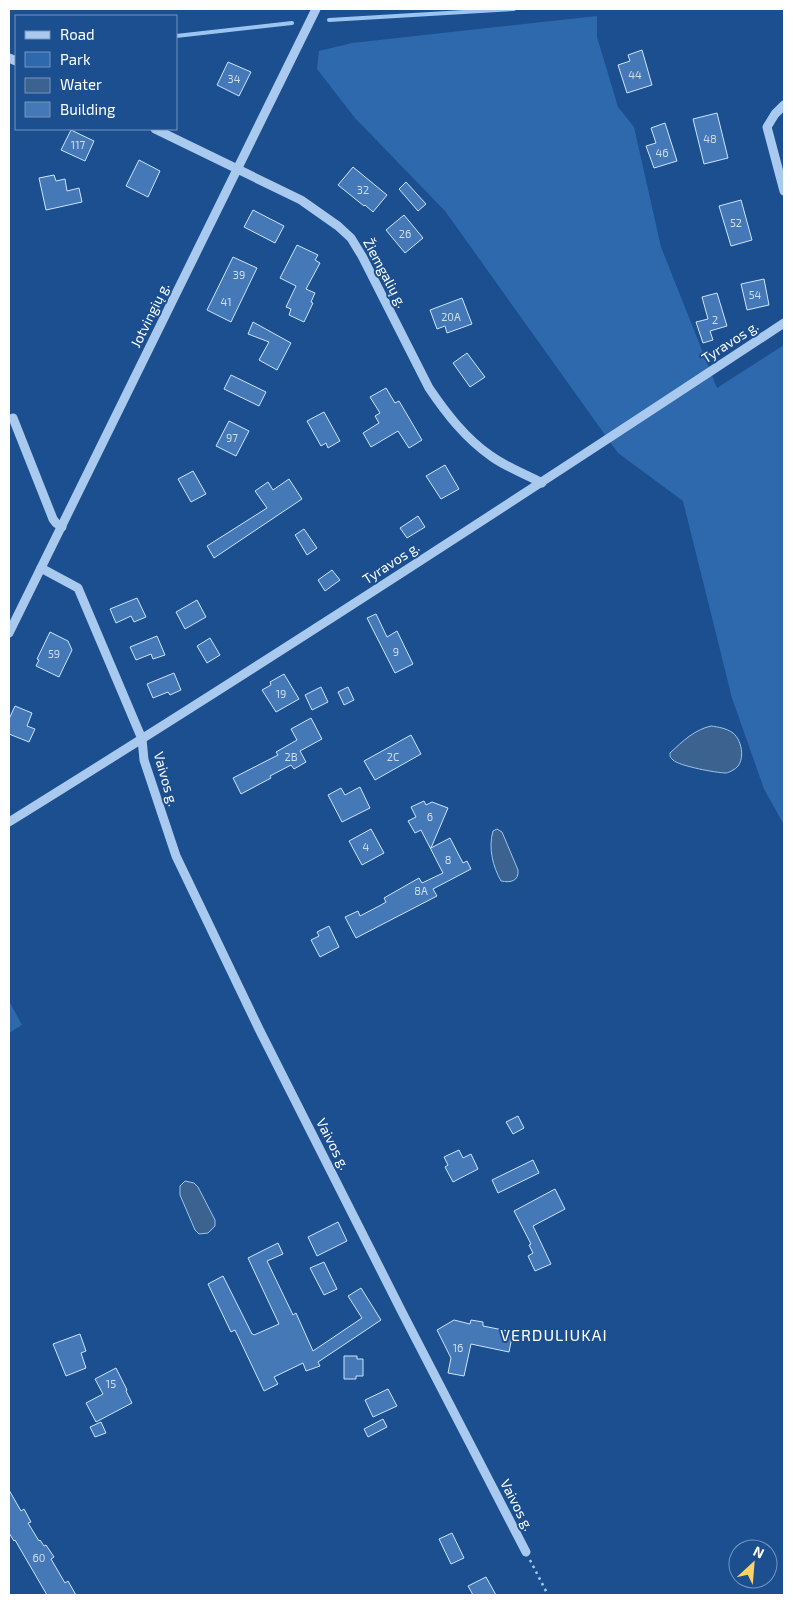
<svg xmlns="http://www.w3.org/2000/svg" width="793" height="1604" font-family="'Exo 2',sans-serif">
  <style>
    .green { fill: #2e69ad }
    .water { fill: #3c6290; stroke: #9cc4f0 }
    .lines { fill: none; stroke-linecap: round; stroke-linejoin: round }
    .stream { stroke: #9cc4f0; stroke-width: 4 }
    .building { fill: #4478b7; stroke: #cfe3fa }
    .path { stroke: #a9c9ee; stroke-width: 2.5; stroke-dasharray: 2.5 4; stroke-linecap: butt }
    .minor { stroke: #a9c9ee; stroke-width: 9 }
    .labels { text-anchor: middle; stroke-width: 4; stroke-linejoin: round; paint-order: stroke }
    .number-label { font-size: 11px; fill: #d0dded }
    .street-label { font-size: 14px; fill: #fff; stroke: #1b4f8f }
    .quarter-label { font-size: 16px; letter-spacing: 1px; fill: #fff; stroke: #1b4f8f }
  </style>
  <rect width="100%" height="100%" fill="#1b4f8f"/>
  <!-- green -->
  <g class="green">
    <polygon points="597,16 597,37 618,107 634,127 661,247 717,388 784,345 784,825 764,789 732,698 683,501 618,453 445,211 355,118 317,69 319,51 352,43"/>
    <polygon points="9,1001 22,1025 9,1033"/>
  </g>
  <!-- water -->
  <g class="water">
    <path d="M711,726C718,727 726,728 733,733C743,741 746,764 733,770C732,771 727,773 726,773C717,773 679,766 673,760C670,757 670,757 670,753C683,741 694,730 711,726Z"/>
    <path d="M497,829L502,832L518,870C519,881 511,883 501,881C493,867 488,848 493,831Z"/>
    <polygon points="185,1181 194,1183 198,1187 215,1220 215,1226 208,1233 199,1234 195,1230 180,1195 180,1186"/>
  </g>
  <g class="lines">
    <!-- stream -->
    <g class="stream">
      <polyline points="329,20 514,9"/>
      <polyline points="176,36 292,23"/>
    </g>
  </g>
  <!-- building -->
  <g class="building">
    <polygon points="642,50 652,85 627,93 618,65 630,61 628,55"/>
    <polygon points="228,62 251,72 239,96 217,85"/>
    <polygon points="717,113 728,158 704,164 693,119"/>
    <polygon points="665,123 677,161 654,168 646,146 656,143 651,128"/>
    <polygon points="71,130 94,141 85,161 61,150"/>
    <polygon points="139,160 160,171 148,197 126,186"/>
    <polygon points="353,167 387,195 373,212 365,205 364,206 338,185"/>
    <polygon points="54,175 56,181 65,179 67,191 79,188 82,202 46,210 39,178"/>
    <polygon points="406,182 426,204 418,211 399,189"/>
    <polygon points="741,200 752,240 731,246 719,206"/>
    <polygon points="253,210 284,226 275,243 244,227"/>
    <polygon points="404,215 423,238 405,253 386,230"/>
    <polygon points="297,245 318,255 315,260 320,263 306,289 315,293 311,302 313,303 304,322 289,315 291,309 286,307 296,286 280,278"/>
    <polygon points="233,257 257,268 231,322 207,310"/>
    <polygon points="764,279 769,305 747,310 741,284"/>
    <polygon points="717,293 727,326 710,331 713,340 703,343 696,322 708,319 702,297"/>
    <polygon points="462,298 472,324 447,333 445,326 437,329 430,310"/>
    <polygon points="253,322 291,343 277,370 259,360 269,342 248,334"/>
    <polygon points="467,353 485,377 470,387 453,363"/>
    <polygon points="231,375 266,392 259,406 224,389"/>
    <polygon points="386,388 395,403 399,401 422,440 409,448 398,431 371,447 363,433 379,423 375,416 380,413 370,397"/>
    <polygon points="324,412 340,441 328,448 326,443 321,446 307,421"/>
    <polygon points="229,421 249,431 236,456 216,446"/>
    <polygon points="445,465 459,489 441,499 426,476"/>
    <polygon points="193,471 206,494 191,502 178,479"/>
    <polygon points="289,479 302,499 214,558 207,546 267,508 255,491 268,482 273,490"/>
    <polygon points="418,516 425,527 407,538 400,528"/>
    <polygon points="304,529 317,548 307,555 295,535"/>
    <polygon points="332,570 340,580 325,591 318,580"/>
    <polygon points="137,598 146,617 134,622 131,616 116,623 110,609"/>
    <polygon points="197,600 206,617 185,629 176,612"/>
    <polygon points="376,614 387,637 397,631 413,664 395,673 367,618"/>
    <polygon points="50,632 68,641 72,650 59,677 36,666 39,660 37,659"/>
    <polygon points="157,636 165,655 153,659 151,654 136,660 130,647"/>
    <polygon points="210,638 220,655 207,663 197,646"/>
    <polygon points="174,673 181,690 170,695 168,692 153,698 147,684"/>
    <polygon points="284,674 299,699 276,712 262,690 271,685 270,682"/>
    <polygon points="321,687 328,702 312,710 305,695"/>
    <polygon points="348,687 354,700 344,705 338,692"/>
    <polygon points="15,706 32,713 27,726 35,729 29,742 9,734 9,719"/>
    <polygon points="311,718 322,739 300,751 306,762 294,769 291,765 270,776 271,778 241,794 233,778 278,755 276,752 297,740 291,729"/>
    <polygon points="411,735 421,754 375,780 364,761"/>
    <polygon points="360,787 370,808 342,822 328,795 341,788 345,795"/>
    <polygon points="424,801 426,805 432,802 448,808 431,848 450,838 463,863 467,861 471,869 433,889 437,896 356,938 345,917 358,911 360,916 381,905 386,902 384,898 419,878 422,883 443,873 421,830 415,833 408,821 416,817 411,807"/>
    <polygon points="371,829 384,853 362,865 349,841"/>
    <polygon points="329,926 339,947 320,957 311,940 319,936 317,932"/>
    <polygon points="518,1116 524,1128 513,1134 506,1122"/>
    <polygon points="459,1150 463,1158 471,1154 478,1169 453,1182 445,1167 448,1165 444,1157"/>
    <polygon points="533,1160 539,1173 498,1193 492,1180"/>
    <polygon points="555,1189 565,1209 533,1226 551,1264 535,1271 528,1256 533,1253 529,1245 531,1244 514,1211"/>
    <polygon points="338,1222 347,1241 317,1256 308,1237"/>
    <polygon points="278,1243 283,1254 267,1261 293,1315 296,1313 313,1351 362,1318 348,1296 361,1288 381,1320 318,1362 320,1366 306,1371 303,1363 274,1377 278,1384 264,1391 235,1330 231,1332 208,1284 223,1276 252,1334 253,1334 254,1335 279,1324 248,1258"/>
    <polygon points="324,1262 337,1289 324,1295 310,1268"/>
    <polygon points="454,1320 470,1324 471,1320 483,1322 483,1326 513,1332 509,1352 471,1344 464,1376 448,1373 451,1358 437,1330"/>
    <polygon points="80,1334 86,1351 81,1353 86,1368 66,1376 53,1344"/>
    <polygon points="344,1356 357,1356 357,1359 363,1359 363,1376 356,1376 356,1379 344,1379"/>
    <polygon points="116,1368 127,1390 126,1391 132,1403 96,1422 86,1403 103,1394 95,1379"/>
    <polygon points="388,1389 397,1406 373,1417 365,1400"/>
    <polygon points="383,1419 387,1427 368,1437 364,1429"/>
    <polygon points="101,1422 106,1433 95,1437 90,1427"/>
    <polygon points="9,1490 21,1511 24,1509 31,1522 28,1523 39,1541 40,1540 44,1546 46,1545 54,1557 51,1559 65,1583 68,1581 76,1595 47,1595 15,1540 14,1541 9,1533"/>
    <polygon points="452,1533 464,1558 451,1564 439,1539"/>
    <polygon points="486,1577 496,1595 473,1595 468,1586"/>
  </g>
  <g class="lines">
    <!-- path -->
    <polyline class="path" points="530,1560 548,1595"/>
    <!-- minor -->
    <g class="minor">
      <polyline points="9,58 16,61"/>
      <polyline points="784,105 775,114 767,127 784,191"/>
      <path d="M155,129L301,200L338,226L351,238L362,256L429,388C446,413 465,438 491,456C506,467 525,474 542,483"/>
      <polyline points="13,418 53,519 56,523 62,527"/>
      <polyline points="41,568 78,588 142,739 144,760 176,856 259,1029 403,1314 526,1552"/>
      <polyline points="9,633 316,9"/>
      <path d="M9,822C270,660 528,492 784,323"/>
    </g>
  </g>
  <g class="labels">
    <!-- number labels -->
    <g class="number-label">
      <text x="635" y="79">44</text>
      <text x="234" y="83">34</text>
      <text x="710" y="143">48</text>
      <text x="78" y="149">117</text>
      <text x="662" y="157">46</text>
      <text x="363" y="194">32</text>
      <text x="736" y="227">52</text>
      <text x="405" y="238">26</text>
      <text x="239" y="279">39</text>
      <text x="755" y="299">54</text>
      <text x="226" y="306">41</text>
      <text x="451" y="321">20A</text>
      <text x="715" y="324">2</text>
      <text x="232" y="442">97</text>
      <text x="396" y="656">9</text>
      <text x="54" y="658">59</text>
      <text x="281" y="698">19</text>
      <text x="291" y="761">2B</text>
      <text x="393" y="761">2C</text>
      <text x="430" y="821">6</text>
      <text x="366" y="851">4</text>
      <text x="448" y="864">8</text>
      <text x="421" y="895">8A</text>
      <text x="458" y="1352">16</text>
      <text x="111" y="1388">15</text>
      <text x="39" y="1562">60</text>
    </g>
    <!-- street labels -->
    <g class="street-label">
      <text transform="translate(385 273) rotate(62)" y="5">Žiemgalių g.</text>
      <text transform="translate(150 315) rotate(-64)" y="5">Jotvingių g.</text>
      <text transform="translate(730 342) rotate(-33)" y="5">Tyravos g.</text>
      <text transform="translate(391 563) rotate(-33)" y="5">Tyravos g.</text>
      <text transform="translate(166 779) rotate(74)" y="5">Vaivos g.</text>
      <text transform="translate(333 1144) rotate(63)" y="5">Vaivos g.</text>
      <text transform="translate(517 1505) rotate(63)" y="5">Vaivos g.</text>
    </g>
    <!-- quarter labels -->
    <g class="quarter-label">
      <text x="554" y="1341">VERDULIUKAI</text>
    </g>
  </g>
  <!-- border -->
  <rect width="793" height="1604" fill="none" stroke="#ffffff" stroke-width="20"/>
  <!-- legend -->
  <rect x="15" y="15" width="162" height="115" fill="#1b4f8f" stroke="#7695bc"/>
  <rect x="25" y="31" width="25" height="8" fill="#a9c9ee" stroke="#7695bc"/>
  <text x="60" y="40" font-size="15" fill="#ffffff">Road</text>
  <rect x="25" y="52" width="25" height="15" fill="#2e69ad" stroke="#7695bc"/>
  <text x="60" y="65" font-size="15" fill="#ffffff">Park</text>
  <rect x="25" y="78" width="25" height="15" fill="#3c6290" stroke="#7695bc"/>
  <text x="60" y="90" font-size="15" fill="#ffffff">Water</text>
  <rect x="25" y="102" width="25" height="15" fill="#4478b7" stroke="#7695bc"/>
  <text x="60" y="115" font-size="15" fill="#ffffff">Building</text>
  <!-- north arrow -->
  <g transform="translate(753 1564) rotate(26)"><circle r="24" fill="#1b4f8f" stroke="#7695bc"/>
  <path d="M0-4L9 19L0 12L-9 19Z" fill="#ffd166"/>
  <text y="-8" font-size="14" font-weight="bold" text-anchor="middle" fill="#ffffff">N</text>
  </g>
</svg>
